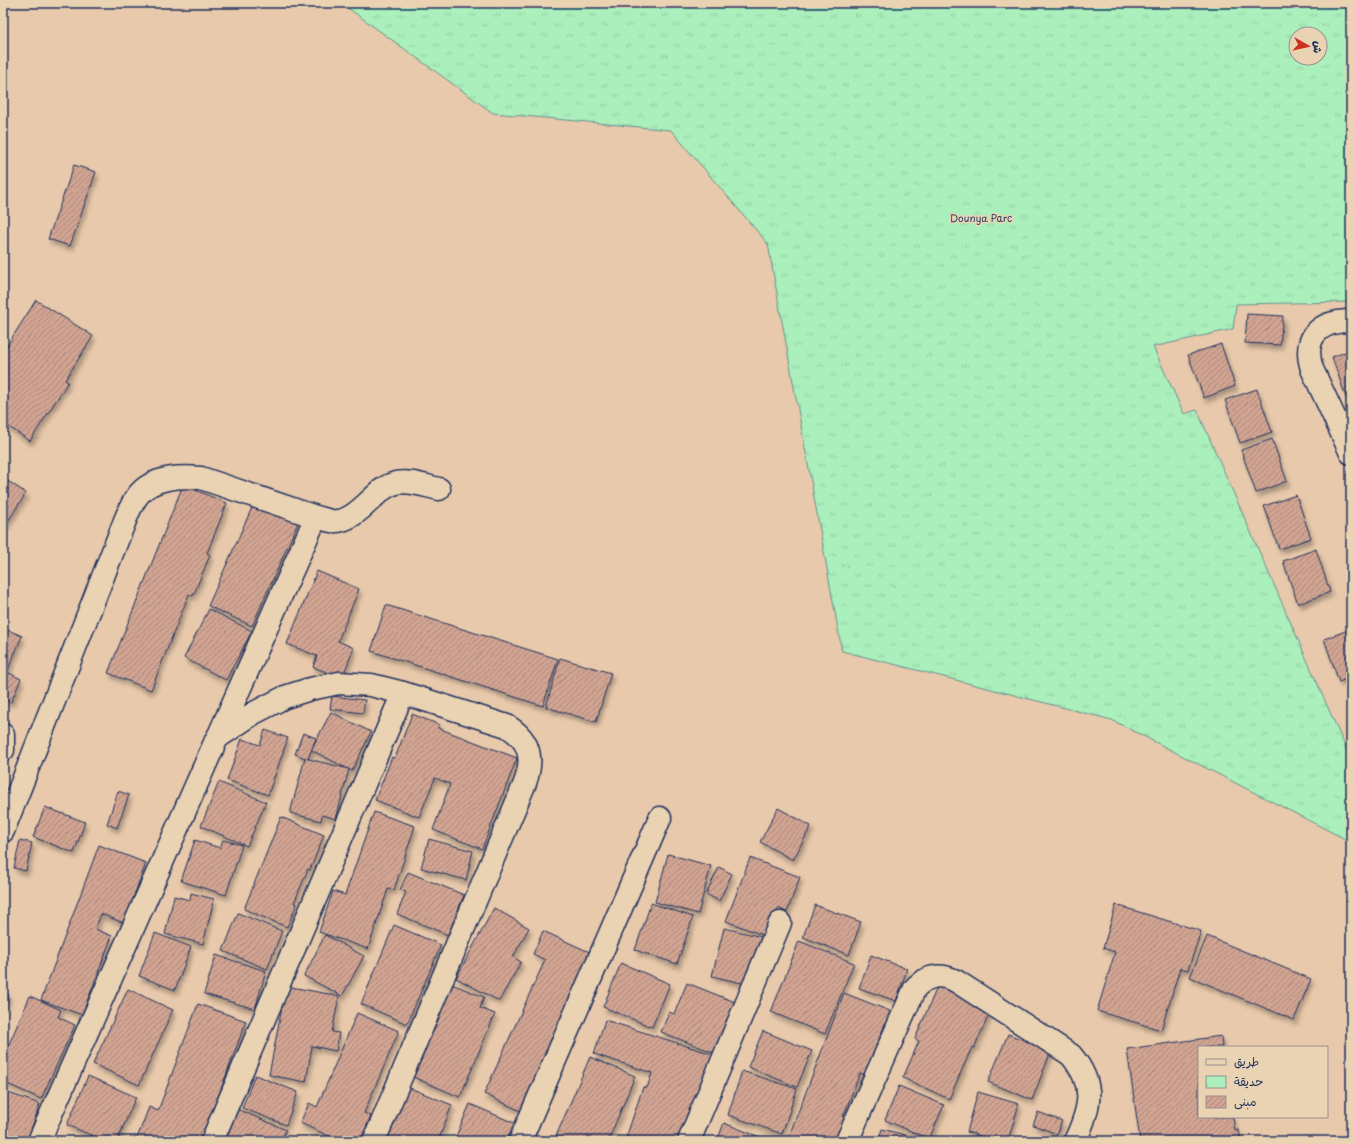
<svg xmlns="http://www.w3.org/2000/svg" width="1354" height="1144" font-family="'Playpen Sans','Playpen Sans Arabic',sans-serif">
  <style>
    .park { fill: url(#park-tufts); stroke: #63908d; fill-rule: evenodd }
    .building { fill: url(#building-hatch); stroke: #1b2f5e; filter: url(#shadow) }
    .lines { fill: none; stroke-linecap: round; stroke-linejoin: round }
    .minor-casing { stroke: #1b2f5e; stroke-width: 25 }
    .minor { stroke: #ead3b3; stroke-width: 22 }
    .labels { text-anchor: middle; stroke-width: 3; stroke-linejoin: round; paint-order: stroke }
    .park-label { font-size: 10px; fill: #294267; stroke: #ead3b3 }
  </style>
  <defs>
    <pattern id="park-tufts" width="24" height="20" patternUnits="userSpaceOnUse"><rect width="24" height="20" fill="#abf0bc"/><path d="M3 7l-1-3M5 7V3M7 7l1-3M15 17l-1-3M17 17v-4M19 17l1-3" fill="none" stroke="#93cea4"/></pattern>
    <pattern id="building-hatch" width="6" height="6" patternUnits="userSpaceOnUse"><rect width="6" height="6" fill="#d1a492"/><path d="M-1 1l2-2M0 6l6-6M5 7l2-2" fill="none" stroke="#a9867a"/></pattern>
    <filter id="shadow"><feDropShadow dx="2.5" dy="4.5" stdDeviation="2" flood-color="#0004"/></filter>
  </defs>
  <rect width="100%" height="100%" fill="#e8c9ab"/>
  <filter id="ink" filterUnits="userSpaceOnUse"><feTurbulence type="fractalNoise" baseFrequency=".025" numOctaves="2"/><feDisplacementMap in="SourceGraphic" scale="8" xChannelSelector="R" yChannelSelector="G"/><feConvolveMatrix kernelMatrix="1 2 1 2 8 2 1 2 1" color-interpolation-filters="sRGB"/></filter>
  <g filter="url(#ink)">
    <!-- park -->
    <path class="park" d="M341,3H1351V302L1236,304L1233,329L1153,347L1184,414L1197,410L1351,760V842L1112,720L842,651L768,244L671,130L493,113ZM1296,34H1320V58H1296Z"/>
    <!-- building -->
    <g class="building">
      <polygon points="74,165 96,172 70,246 48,239"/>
      <polygon points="36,300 93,336 65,380 68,382 30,441 3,423 3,352"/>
      <polygon points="1247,314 1283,316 1280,345 1245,343"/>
      <polygon points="1221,344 1235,386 1204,398 1188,355"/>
      <polygon points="1351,350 1351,398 1347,400 1332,357"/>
      <polygon points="1257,389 1272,432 1240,443 1225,400"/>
      <polygon points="1272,439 1287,481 1256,493 1241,450"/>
      <polygon points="3,478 26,493 3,529"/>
      <polygon points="183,485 227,503 207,553 210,555 193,596 189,594 151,690 108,673"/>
      <polygon points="1296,495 1311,538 1279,549 1264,506"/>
      <polygon points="254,503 298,523 252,626 208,606"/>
      <polygon points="1316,549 1330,592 1298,604 1283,561"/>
      <polygon points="317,571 359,589 338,641 354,648 342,678 313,667 317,656 287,644"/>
      <polygon points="386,605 558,659 543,706 371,651"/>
      <polygon points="209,609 252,631 226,680 184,658"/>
      <polygon points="3,628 22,636 7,672 21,679 11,702 3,699"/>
      <polygon points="1351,629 1351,677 1339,682 1324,639"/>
      <polygon points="560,658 611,673 596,722 546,707"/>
      <polygon points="332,696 365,700 363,713 330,709"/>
      <polygon points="331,712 371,732 352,771 311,750"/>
      <polygon points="412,714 440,725 438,728 517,758 482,849 433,830 450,784 435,778 419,817 375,800 392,757 395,758"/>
      <polygon points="265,730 288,738 268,795 227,780 242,739 260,745"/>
      <polygon points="303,733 316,738 308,759 295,754"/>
      <polygon points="305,758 349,769 336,819 322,815 321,821 290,813"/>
      <polygon points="219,782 266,802 247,846 201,826"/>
      <polygon points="118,791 129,795 117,828 107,824"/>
      <polygon points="45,807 85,822 74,853 33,837"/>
      <polygon points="778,808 811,826 793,860 760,842"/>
      <polygon points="374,812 415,826 394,890 388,889 368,949 319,932 333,891 345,895"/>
      <polygon points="281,817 324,835 310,870 308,869 294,903 297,904 287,927 244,909"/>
      <polygon points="429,839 473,851 466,880 421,868"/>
      <polygon points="20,840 32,843 26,871 14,868"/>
      <polygon points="195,840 220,848 223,840 242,845 226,895 181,881"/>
      <polygon points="99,845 146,863 124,923 101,914 95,929 112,936 82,1015 41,1000"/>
      <polygon points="668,854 711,866 698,914 655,902"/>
      <polygon points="750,858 800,877 787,912 778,908 768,937 726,921"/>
      <polygon points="719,867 732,874 719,901 706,894"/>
      <polygon points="408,872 464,895 448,935 397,914 406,892 400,890"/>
      <polygon points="191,893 214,899 203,944 165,934 174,896 190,900"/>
      <polygon points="651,903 693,917 677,964 635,950"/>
      <polygon points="815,905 861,922 849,955 803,937"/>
      <polygon points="1116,905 1201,931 1188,970 1180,968 1161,1030 1097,1011 1115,952 1103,948"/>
      <polygon points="494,908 529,928 513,957 521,962 499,1001 456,978"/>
      <polygon points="238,913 282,931 267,969 223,951"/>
      <polygon points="394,925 441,945 407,1024 361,1004"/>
      <polygon points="724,928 762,937 750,985 712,976"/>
      <polygon points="543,931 596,955 523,1112 484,1094 545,960 533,954"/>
      <polygon points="155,933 191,947 175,990 139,976"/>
      <polygon points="325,935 364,956 342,996 304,976"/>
      <polygon points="1207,936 1311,979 1294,1020 1190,977"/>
      <polygon points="799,941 854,963 825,1034 771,1012"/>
      <polygon points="216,955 266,971 255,1009 204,994"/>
      <polygon points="871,955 907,969 896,1001 859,988"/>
      <polygon points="621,963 670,984 652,1027 603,1007"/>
      <polygon points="687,983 740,1004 720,1055 661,1032 669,1012 674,1014"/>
      <polygon points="452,984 484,997 480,1008 495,1014 460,1097 413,1077"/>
      <polygon points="938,985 992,1008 974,1048 972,1047 949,1099 903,1078 919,1041 915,1039"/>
      <polygon points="286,986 339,996 332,1032 339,1033 336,1051 312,1046 306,1082 269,1075"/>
      <polygon points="128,989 173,1010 139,1085 93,1064"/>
      <polygon points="3,992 9,995 3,1008"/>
      <polygon points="844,993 890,1011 865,1075 860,1073 843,1117 848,1119 839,1141 787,1141"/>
      <polygon points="30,996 61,1010 58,1017 75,1025 41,1099 3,1082 3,1058"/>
      <polygon points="198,1004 246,1021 202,1141 136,1141 149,1107 158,1111"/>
      <polygon points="357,1013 399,1031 364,1113 371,1116 360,1141 340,1141 300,1123 309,1103 317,1107"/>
      <polygon points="605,1020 715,1055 679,1141 625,1141 643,1087 647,1088 652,1073 594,1054"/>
      <polygon points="763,1031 812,1051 797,1087 748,1067"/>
      <polygon points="1008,1034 1051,1051 1032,1100 988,1082"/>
      <polygon points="1221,1036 1222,1047 1199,1047 1199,1117 1233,1117 1235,1131 1239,1130 1241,1141 1140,1141 1127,1049"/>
      <polygon points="590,1057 635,1076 609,1139 613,1141 554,1141"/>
      <polygon points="742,1071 797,1089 782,1134 728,1115"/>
      <polygon points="255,1075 298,1092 286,1125 242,1108"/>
      <polygon points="88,1076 136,1097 117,1141 105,1141 67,1125"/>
      <polygon points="405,1086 452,1105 438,1141 382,1141"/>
      <polygon points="899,1086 944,1105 929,1139 885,1120"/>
      <polygon points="3,1091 40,1104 27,1141 3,1141"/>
      <polygon points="978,1092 1019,1104 1008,1141 998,1141 967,1132"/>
      <polygon points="470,1104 521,1126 515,1141 454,1141"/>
      <polygon points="235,1108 286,1130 281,1141 220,1141"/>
      <polygon points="1038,1112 1062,1121 1057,1134 1033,1125"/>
      <polygon points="724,1123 770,1141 717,1141"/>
      <polygon points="882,1129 929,1141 878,1141"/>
    </g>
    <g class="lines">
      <defs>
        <g id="minor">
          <path d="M1351,321C1319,321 1302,337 1312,369L1351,453"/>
          <polyline points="3,735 3,750"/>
          <polyline points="218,737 316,517"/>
          <path d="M3,831L124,523C128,513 132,502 139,494C153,477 181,476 201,478L316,517C321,518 326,520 331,521C349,523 363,507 375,496C381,490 388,485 396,483C410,480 425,486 439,489"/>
          <path d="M39,1141L217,738L254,713L285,697L310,689L339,683L371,685L403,693L507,726C530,740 534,758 525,783L374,1141"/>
          <polyline points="212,1141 403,693"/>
          <polyline points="520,1141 660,818"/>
          <polyline points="689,1141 780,923"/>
          <path d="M847,1141L915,988C928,975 940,973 956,981L1071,1055C1096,1085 1091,1107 1075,1141"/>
        </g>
      </defs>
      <!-- minor casing -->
      <use href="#minor" class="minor-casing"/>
      <!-- minor -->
      <use href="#minor" class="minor"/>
    </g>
  </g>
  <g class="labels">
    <!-- park labels -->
    <g class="park-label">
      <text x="981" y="222">Dounya Parc</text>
    </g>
  </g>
  <!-- margin -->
  <rect width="1354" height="1144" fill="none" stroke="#ead3b3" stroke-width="16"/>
  <rect x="8" y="8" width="1338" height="1128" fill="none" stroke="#1b2f5e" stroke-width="1.5" filter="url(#ink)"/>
  <!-- legend -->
  <rect x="1198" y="1046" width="130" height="72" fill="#ead3b3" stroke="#979191"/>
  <rect x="1206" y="1059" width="20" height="6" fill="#ead3b3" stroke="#979191"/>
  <text x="1234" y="1066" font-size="12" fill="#1b2f5e">طريق</text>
  <rect x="1206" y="1076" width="20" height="12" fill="url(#park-tufts)" stroke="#979191"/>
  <text x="1234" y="1086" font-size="12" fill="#1b2f5e">حديقة</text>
  <rect x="1206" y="1096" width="20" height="12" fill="url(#building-hatch)" stroke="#979191"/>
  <text x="1234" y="1106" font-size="12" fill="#1b2f5e">مبنى</text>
  <!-- north arrow -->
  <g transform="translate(1308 46) rotate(98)"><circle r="19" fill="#ead3b3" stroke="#979191"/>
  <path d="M0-3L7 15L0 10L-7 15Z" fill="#c8321e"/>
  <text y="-6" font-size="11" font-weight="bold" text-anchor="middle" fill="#1b2f5e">ش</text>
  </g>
</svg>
